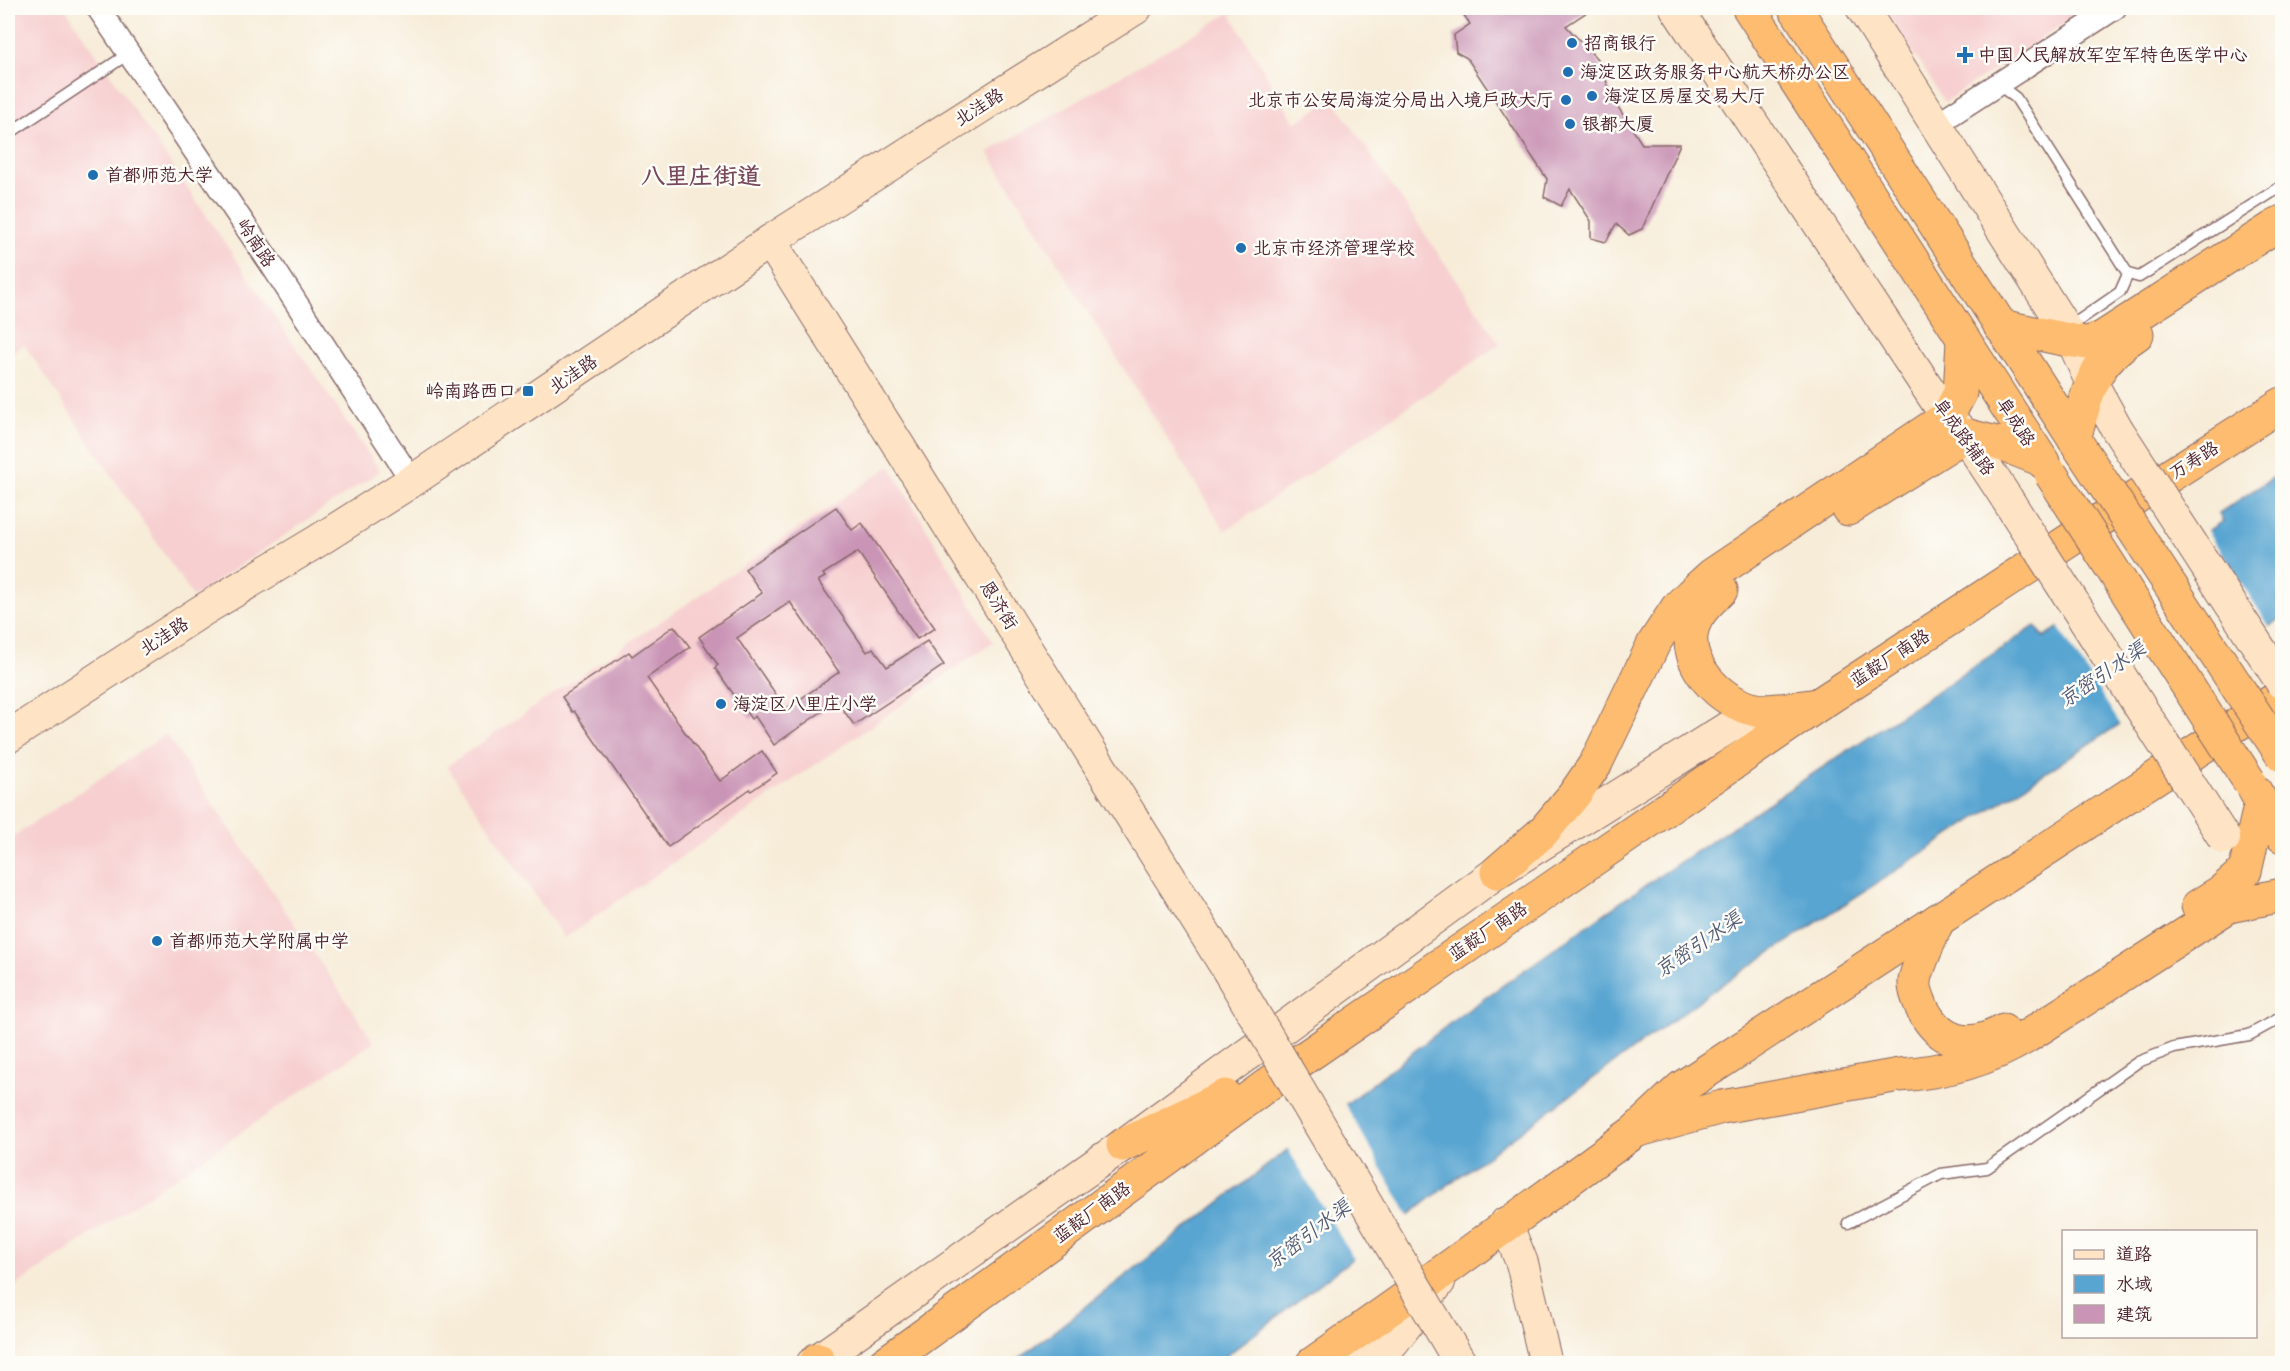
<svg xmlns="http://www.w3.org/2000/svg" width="2290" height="1371" font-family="'Balsamiq Sans','LXGW WenKai TC',sans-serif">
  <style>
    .built { fill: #f7cfd0 }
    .water { fill: #59a5d1; stroke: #52627e; stroke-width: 1.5 }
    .pier { fill: #f7ecd8 }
    .building { fill: #ca94b6; fill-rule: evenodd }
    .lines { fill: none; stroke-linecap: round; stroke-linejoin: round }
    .lane-casing { stroke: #876768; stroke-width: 13 }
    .street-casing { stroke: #876768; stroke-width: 25 }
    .secondary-casing { stroke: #876768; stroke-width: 34 }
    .highway-casing { stroke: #876768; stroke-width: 35 }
    .lane { stroke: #fff; stroke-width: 10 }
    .street { stroke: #fff; stroke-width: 22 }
    .secondary { stroke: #fee4c5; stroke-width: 32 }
    .highway { stroke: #fdbc6f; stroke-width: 33 }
    .secondary-bridge-casing { stroke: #876768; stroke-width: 34; stroke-linecap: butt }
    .highway-bridge-casing { stroke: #876768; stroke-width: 35; stroke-linecap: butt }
    .secondary-bridge { stroke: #fee4c5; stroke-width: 32 }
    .highway-bridge { stroke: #fdbc6f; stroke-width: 33 }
    .poi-dot { fill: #1f6fb2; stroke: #fdfcf7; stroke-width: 2 }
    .labels { text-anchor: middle; stroke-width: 5; stroke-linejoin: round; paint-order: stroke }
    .poi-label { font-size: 18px; fill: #4a1f2b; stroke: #fdfcf7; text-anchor: start }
    .street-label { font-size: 18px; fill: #4a1f2b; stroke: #fdfcf7 }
    .water-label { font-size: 20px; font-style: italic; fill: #515b76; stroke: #fdfcf7 }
    .district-label { font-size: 24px; font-weight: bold; fill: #77485c; stroke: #fdfcf7 }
  </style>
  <rect width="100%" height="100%" fill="#fdfcf7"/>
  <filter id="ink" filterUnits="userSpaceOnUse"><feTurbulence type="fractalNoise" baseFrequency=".0167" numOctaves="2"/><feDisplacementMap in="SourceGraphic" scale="12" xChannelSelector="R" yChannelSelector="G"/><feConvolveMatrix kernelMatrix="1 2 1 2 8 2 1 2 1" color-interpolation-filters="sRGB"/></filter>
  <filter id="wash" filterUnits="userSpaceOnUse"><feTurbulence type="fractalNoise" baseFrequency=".008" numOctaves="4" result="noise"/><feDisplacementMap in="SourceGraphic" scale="24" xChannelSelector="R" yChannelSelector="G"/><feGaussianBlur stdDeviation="1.35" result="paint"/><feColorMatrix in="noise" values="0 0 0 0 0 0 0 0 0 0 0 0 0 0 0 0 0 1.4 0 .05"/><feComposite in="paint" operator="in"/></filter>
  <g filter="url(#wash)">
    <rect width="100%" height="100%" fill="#f7ecd8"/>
    <!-- built -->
    <g class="built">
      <polygon points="8,8 65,8 380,471 193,597 24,344 8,355"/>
      <polygon points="1884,8 2087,8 1945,102"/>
      <polygon points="1230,13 1295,123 1333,99 1500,344 1225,531 988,152"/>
      <polygon points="890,466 993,642 564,938 447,766"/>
      <polygon points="166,734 374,1042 8,1291 8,840"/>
    </g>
    <!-- water -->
    <polygon class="water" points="2282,472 2282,618 1715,989 1452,1182 1217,1363 1012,1364 1458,1017 1635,892 2035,626 2044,637 2223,521 2219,513"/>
    <!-- pier -->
    <g class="pier">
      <polygon points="2206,529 2271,629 2122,727 2057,625"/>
      <polygon points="1344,1102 1410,1218 1355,1261 1286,1146"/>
    </g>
    <g id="blocks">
      <!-- building -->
      <g class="building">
        <polygon points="1459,8 1593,8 1566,26 1597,59 1616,104 1642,144 1680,144 1642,229 1629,235 1616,224 1606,242 1591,238 1591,221 1570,189 1561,206 1544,197 1547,179 1467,58 1456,52 1454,35 1470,24"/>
        <path d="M836,507L852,530L862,523L935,628L917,639L858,552L823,574L825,577L818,581L867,652L873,648L887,667L927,641L944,665L854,725L837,701L774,745L755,716L751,719L715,668L718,665L699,637L762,593L745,569ZM790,602L839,672L786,709L737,638Z"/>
        <polygon points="674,626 690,647 647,678 684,731 720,781 762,751 777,773 751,791 750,789 668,847 574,711 572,712 562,697 629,652 632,656"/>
      </g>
    </g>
  </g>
  <g filter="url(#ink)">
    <use href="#blocks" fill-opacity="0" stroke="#876768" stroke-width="1.5"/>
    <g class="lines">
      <defs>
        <g id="lane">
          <polyline points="1996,89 2003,88 2016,98 2128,274 2120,292 2075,323 2073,330"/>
          <polyline points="8,134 128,54"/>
          <polyline points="2128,274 2139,277 2282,186"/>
          <polyline points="1848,1223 1941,1174 1987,1168 2138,1062 2174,1048 2249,1035 2282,1017"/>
        </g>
        <g id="street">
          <polyline points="98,8 271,264 412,481"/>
          <polyline points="1935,125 2115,8"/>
        </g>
        <g id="secondary">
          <polyline points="1676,8 1947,417 1965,435 2007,499"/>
          <polyline points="1862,8 2073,341 2091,382 2117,429"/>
          <polyline points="770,241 1228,970"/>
          <polyline points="8,737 203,610 316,542 412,481 770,241 1136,8"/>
          <polyline points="1506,1223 1522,1263 1546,1364"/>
          <polyline points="812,1364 1123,1145 1497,872 1756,710"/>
          <polyline points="1362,1364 1393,1342 1439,1282"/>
        </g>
        <g id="highway">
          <polyline points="1749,8 2043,462"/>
          <polyline points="1795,8 2082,451"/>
          <polyline points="2000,326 2073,341 2088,343 2102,338 2282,222"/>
          <path d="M2074,439C2089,389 2091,364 2137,334"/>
          <polyline points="1848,509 1965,435 2004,445 2040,459"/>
          <path d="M1721,590C1710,601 1698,611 1693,626C1681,663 1722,704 1756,710C1770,713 1801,707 1817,705"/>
          <polyline points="2255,791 2282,836"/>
          <polyline points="1497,872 1543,832 1574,795 1596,763 1654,643 1677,608 1691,594 1712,575 1947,417 1960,393 1963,341"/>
          <polyline points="2198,906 2222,891 2245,871 2261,802"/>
          <path d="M1938,920C1932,936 1917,966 1915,981C1914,990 1919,1000 1922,1008C1940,1043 1968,1051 2003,1031"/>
          <path d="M1639,1130L1722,1107L1899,1075C1945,1072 1986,1061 2026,1037L2229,906L2282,895"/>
          <polyline points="1123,1145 1225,1096"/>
          <polyline points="815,1364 818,1359"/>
          <polyline points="884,1364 1300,1061 1818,705 2105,517 2282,404"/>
          <polyline points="1312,1364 1452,1265 1634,1132 1681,1088 2282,695"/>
        </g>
      </defs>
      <!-- lane casing -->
      <use href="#lane" class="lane-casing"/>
      <!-- street casing -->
      <use href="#street" class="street-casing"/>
      <!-- secondary casing -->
      <use href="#secondary" class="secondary-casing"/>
      <!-- highway casing -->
      <use href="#highway" class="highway-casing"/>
      <!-- lane -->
      <use href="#lane" class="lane"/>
      <!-- street -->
      <use href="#street" class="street"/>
      <!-- secondary -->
      <use href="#secondary" class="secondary"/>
      <!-- highway -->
      <use href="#highway" class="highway"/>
      <defs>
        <g id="secondary-bridge">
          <polyline points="2117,429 2282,683"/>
          <polyline points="2007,499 2224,838"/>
          <polyline points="1228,970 1461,1364"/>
        </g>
        <g id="highway-bridge">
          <polyline points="2082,451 2282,755"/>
          <polyline points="2051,474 2249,781"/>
        </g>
      </defs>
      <!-- secondary-bridge casing -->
      <use href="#secondary-bridge" class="secondary-bridge-casing"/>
      <!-- highway-bridge casing -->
      <use href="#highway-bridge" class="highway-bridge-casing"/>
      <!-- secondary-bridge -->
      <use href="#secondary-bridge" class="secondary-bridge"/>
      <!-- highway-bridge -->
      <use href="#highway-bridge" class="highway-bridge"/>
    </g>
  </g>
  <!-- markers -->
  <g class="poi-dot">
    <circle cx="1572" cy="43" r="6"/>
    <path d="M1962 46h6v6h6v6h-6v6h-6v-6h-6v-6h6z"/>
    <circle cx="1568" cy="72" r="6"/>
    <circle cx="1592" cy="96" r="6"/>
    <circle cx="1566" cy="100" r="6"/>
    <circle cx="1570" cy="124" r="6"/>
    <circle cx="93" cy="175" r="6"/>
    <circle cx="1241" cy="248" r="6"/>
    <rect x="522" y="385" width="12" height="12" rx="3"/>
    <circle cx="721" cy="704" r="6"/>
    <circle cx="157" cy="941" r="6"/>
  </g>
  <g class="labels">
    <!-- poi labels -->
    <g class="poi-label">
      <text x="1584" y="49">招商银行</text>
      <text x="1978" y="61">中国人民解放军空军特色医学中心</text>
      <text x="1580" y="78">海淀区政务服务中心航天桥办公区</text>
      <text x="1604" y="102">海淀区房屋交易大厅</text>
      <text x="1554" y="106" text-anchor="end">北京市公安局海淀分局出入境户政大厅</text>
      <text x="1582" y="130">银都大厦</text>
      <text x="105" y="181">首都师范大学</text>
      <text x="1253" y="254">北京市经济管理学校</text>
      <text x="516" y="397" text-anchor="end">岭南路西口</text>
      <text x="733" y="710">海淀区八里庄小学</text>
      <text x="169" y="947">首都师范大学附属中学</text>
    </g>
    <!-- street labels -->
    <g class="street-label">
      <text transform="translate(979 107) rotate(-32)" y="6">北洼路</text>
      <text transform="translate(256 243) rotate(56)" y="6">岭南路</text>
      <text transform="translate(573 374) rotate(-34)" y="6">北洼路</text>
      <text transform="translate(2016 422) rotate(57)" y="6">阜成路</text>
      <text transform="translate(1964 437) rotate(54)" y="6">阜成路辅路</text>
      <text transform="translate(2194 460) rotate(-32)" y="6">万寿路</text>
      <text transform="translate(999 605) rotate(58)" y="6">恩济街</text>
      <text transform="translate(164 636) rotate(-33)" y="6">北洼路</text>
      <text transform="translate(1890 658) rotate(-33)" y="6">蓝靛厂南路</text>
      <text transform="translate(1488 931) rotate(-34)" y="6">蓝靛厂南路</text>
      <text transform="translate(1092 1212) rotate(-36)" y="6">蓝靛厂南路</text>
    </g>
    <!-- water labels -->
    <g class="water-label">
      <text transform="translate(2102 674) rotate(-34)" y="7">京密引水渠</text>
      <text transform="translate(1698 944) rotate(-34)" y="7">京密引水渠</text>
      <text transform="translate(1308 1234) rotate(-37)" y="7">京密引水渠</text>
    </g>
    <!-- district labels -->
    <g class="district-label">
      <text x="701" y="184">八里庄街道</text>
    </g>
  </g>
  <!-- margin -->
  <rect width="2290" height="1371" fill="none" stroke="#fdfcf7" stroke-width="30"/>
  <!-- legend -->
  <rect x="2062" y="1230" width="195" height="108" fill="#fdfcf7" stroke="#b5a4a5" stroke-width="1.5"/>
  <rect x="2074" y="1250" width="30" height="9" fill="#fee4c5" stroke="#b5a4a5" stroke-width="1.5"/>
  <text x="2116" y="1260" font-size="18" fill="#4a1f2b">道路</text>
  <rect x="2074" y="1275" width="30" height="18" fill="#59a5d1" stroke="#b5a4a5" stroke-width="1.5"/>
  <text x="2116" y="1290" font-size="18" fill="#4a1f2b">水域</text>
  <rect x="2074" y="1305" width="30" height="18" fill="#ca94b6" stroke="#b5a4a5" stroke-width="1.5"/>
  <text x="2116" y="1320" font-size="18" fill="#4a1f2b">建筑</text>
</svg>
